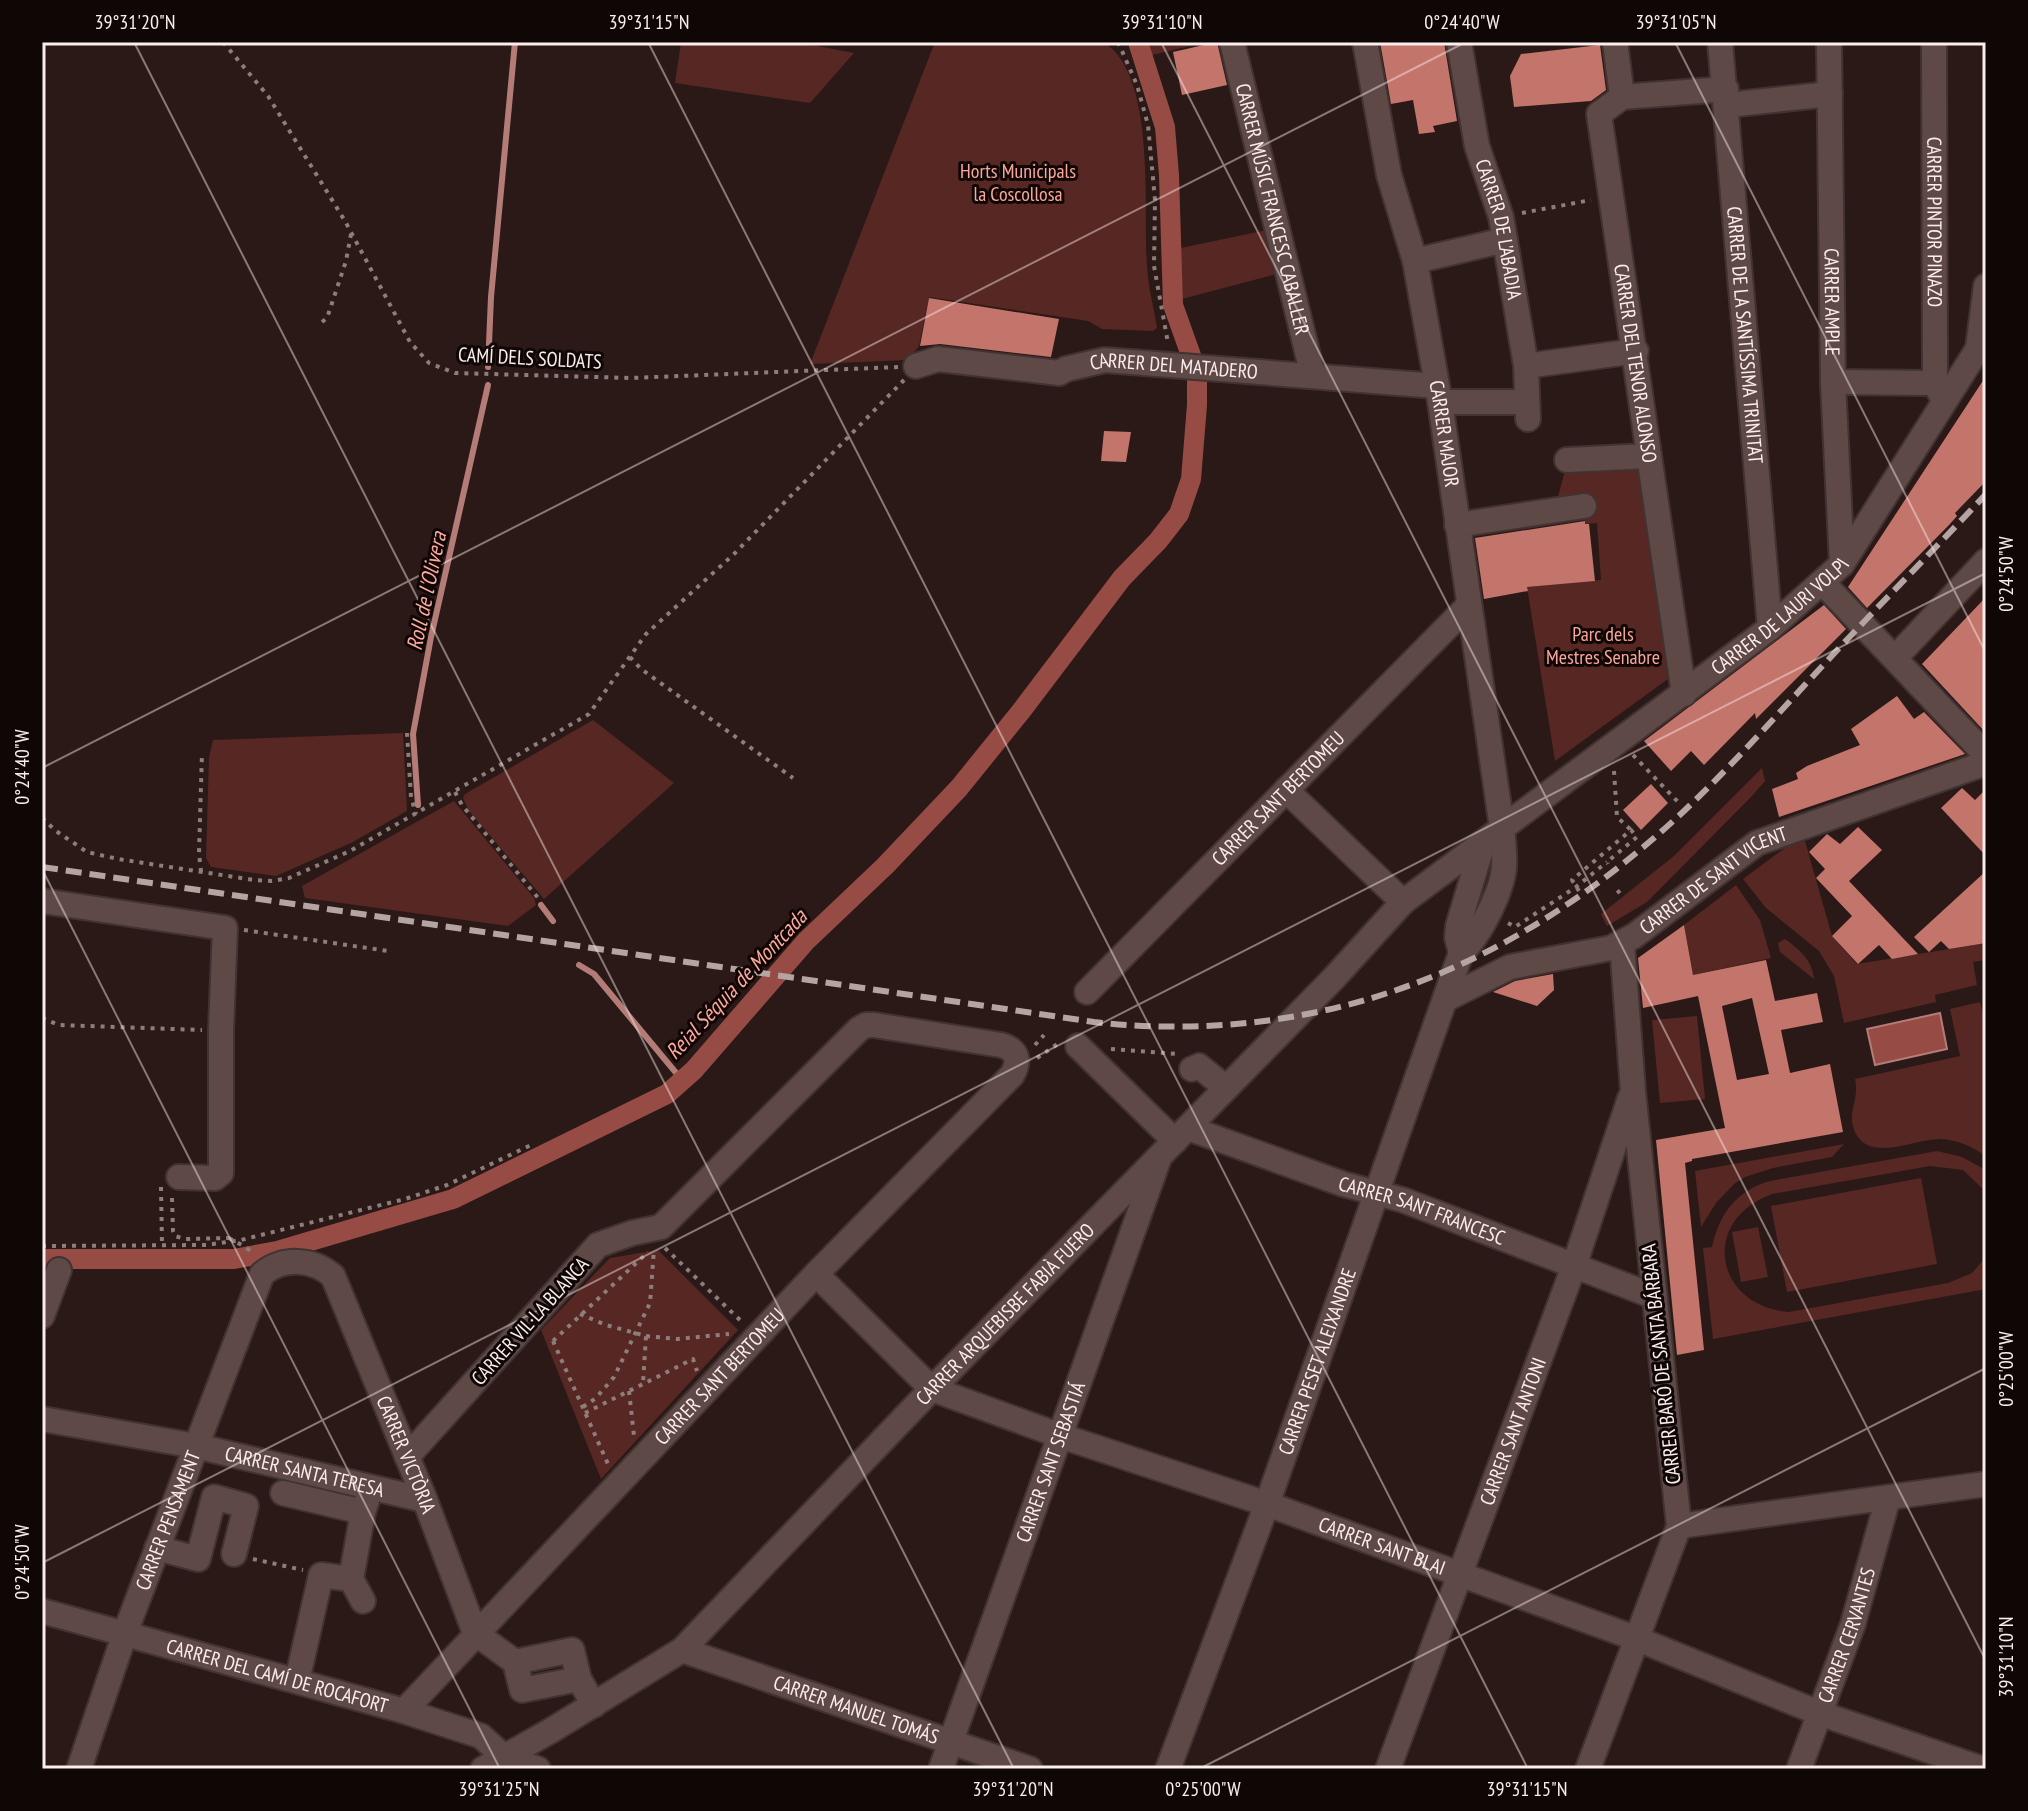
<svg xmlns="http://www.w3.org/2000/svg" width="2028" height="1811" font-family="'PT Sans Narrow',sans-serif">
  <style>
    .green { fill: #562723 }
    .water { fill: #964c45; stroke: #b47c77; stroke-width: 2 }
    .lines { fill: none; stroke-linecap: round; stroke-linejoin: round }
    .stream { stroke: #b47c77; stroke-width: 6 }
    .canal { stroke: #964c45; stroke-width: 20 }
    .building { fill: #c3756c; fill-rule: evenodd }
    .minor-casing { stroke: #413332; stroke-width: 28 }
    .path { stroke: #8d7d7b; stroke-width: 4; stroke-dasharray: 4 6; stroke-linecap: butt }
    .minor { stroke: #5e4947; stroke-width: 24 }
    .rail { stroke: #b4a5a3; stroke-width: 6; stroke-dasharray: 16 8; stroke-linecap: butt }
    .path-bridge { stroke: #8d7d7b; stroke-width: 4; stroke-dasharray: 4 6; stroke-linecap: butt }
    .ticks { fill: none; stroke: #faedeb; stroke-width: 2; stroke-opacity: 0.45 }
    .labels { text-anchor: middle; stroke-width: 6; stroke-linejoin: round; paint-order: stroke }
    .park-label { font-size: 20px; fill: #fca59b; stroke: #0e0706 }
    .street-label { font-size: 20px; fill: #faedeb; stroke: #0e0706 }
    .water-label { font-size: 22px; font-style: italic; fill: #ffa89e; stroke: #0e0706 }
    .neatline { fill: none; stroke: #faedeb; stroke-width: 3 }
    .ticks-label { font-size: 20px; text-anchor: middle; fill: #faedeb }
  </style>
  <rect width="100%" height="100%" fill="#2b1917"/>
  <!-- green -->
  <g class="green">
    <polygon points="681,42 797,42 854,53 810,103 675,83"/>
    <path d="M935,42H1103C1157,73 1143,212 1147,266C1148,287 1154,308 1157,328L1153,331L1102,329L1088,321L929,297L919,346L908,360L810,364Z"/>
    <polygon points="1147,42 1207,42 1152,55"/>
    <polygon points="1267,230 1277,274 1178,300 1176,249"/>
    <polygon points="1643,469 1672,676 1555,761 1527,587 1601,580 1597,523 1585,524 1583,497 1557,500 1565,471"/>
    <polygon points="593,720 674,783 544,899 469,811 463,798 465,794"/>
    <polygon points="403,733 407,811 353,842 276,876 211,867 206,858 209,757 213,740"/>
    <polygon points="1762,768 1765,781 1751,797 1647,902 1607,926 1601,914 1674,856"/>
    <polygon points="454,801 534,898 536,905 508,926 305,898 302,886"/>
    <polygon points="1805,841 1832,936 1857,964 1986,943 1986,960 1973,962 1977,985 1935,995 1936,1002 1844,1023 1834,976 1819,951 1766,908 1743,879 1786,847"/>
    <polygon points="1736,885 1760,920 1771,958 1693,975 1684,925"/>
    <path d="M1785,939C1800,950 1812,960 1814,979L1780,952L1778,943Z"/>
    <path d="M1980,1002L1986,1026V1157C1973,1146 1957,1140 1941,1139C1915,1138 1870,1164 1855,1132C1846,1112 1860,1101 1855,1079L1960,1056L1950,1009Z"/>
    <polygon points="1697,1016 1705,1099 1660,1103 1652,1020"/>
    <polygon points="1844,1144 1832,1157 1773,1168 1745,1177 1734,1184 1716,1203 1701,1227 1695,1171"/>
    <path d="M1937,1151L1962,1157L1986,1170V1192L1963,1170L1930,1166L1772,1194C1699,1221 1715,1306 1789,1312L1948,1283L1972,1273L1986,1257V1289L1713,1339L1703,1248L1712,1247C1719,1214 1737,1190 1770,1181Z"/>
    <polygon points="1921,1178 1937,1264 1787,1292 1771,1206"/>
    <polygon points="1758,1227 1768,1277 1741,1282 1732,1232"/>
    <polygon points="658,1250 738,1330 601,1479 541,1330 610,1258"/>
  </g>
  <!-- water -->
  <polygon class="water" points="1940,1013 1947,1049 1875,1065 1867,1029"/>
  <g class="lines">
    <!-- stream -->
    <g class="stream">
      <polyline points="488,367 491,297 515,42"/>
      <polyline points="418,805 413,734 431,637 488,385"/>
      <polyline points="541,905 553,921"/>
      <polyline points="579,965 594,974 682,1080"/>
    </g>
    <!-- canal -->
    <g class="canal">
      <polyline points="1138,42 1165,127 1169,175 1173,305 1193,361"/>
      <polyline points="42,1259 234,1259 277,1251 453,1199 667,1094 694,1070 806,941 885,866 959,788 1022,710 1122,578 1158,541 1179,514 1191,479 1197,405 1197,379"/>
    </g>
  </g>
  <!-- building -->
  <g class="building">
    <polygon points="1217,42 1227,85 1182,95 1173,52"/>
    <polygon points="1380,42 1444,42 1457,121 1433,126 1435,132 1419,134 1413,100 1391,104"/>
    <polygon points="1600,45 1606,90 1591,101 1514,107 1510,76 1521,54"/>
    <polygon points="929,298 1059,319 1051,357 940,344 920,346"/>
    <polygon points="1986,376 1986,481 1955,513 1957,516 1949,525 1867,608 1848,587"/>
    <polygon points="1104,431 1131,432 1126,462 1101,461"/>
    <polygon points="1585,521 1585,524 1589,524 1595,581 1527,587 1528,591 1484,599 1475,538"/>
    <polygon points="1986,597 1986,733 1922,664"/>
    <polygon points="1824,605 1846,629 1756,719 1755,713 1704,765 1691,751 1671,771 1644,741"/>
    <polygon points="1897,696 1914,719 1924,712 1965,754 1779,817 1772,789 1798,779 1796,773 1807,766 1860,745 1851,729"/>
    <polygon points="1651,784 1668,803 1641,830 1623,810"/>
    <polygon points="1962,788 1975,800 1986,789 1986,856 1941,808"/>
    <polygon points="1858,827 1882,850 1849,881 1918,954 1892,959 1879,945 1858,964 1832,936 1852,916 1816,878 1825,869 1809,852 1827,834 1840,844"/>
    <polygon points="1986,871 1986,943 1949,949 1941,941 1929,952 1914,937"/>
    <path d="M1684,925L1693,975L1766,960L1775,1001L1817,993L1823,1022L1781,1030L1790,1073L1830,1064L1843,1132L1692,1159V1161L1685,1163L1704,1350L1677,1355L1656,1140L1725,1128L1698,996L1643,1008L1638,958ZM1752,998L1769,1074L1737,1080L1722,1006Z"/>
    <polygon points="1553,974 1554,990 1537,1006 1493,992 1515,981"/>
  </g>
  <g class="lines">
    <defs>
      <g id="minor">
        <path id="s1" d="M1232,42L1313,376"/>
        <path id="s2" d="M1365,42L1389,175L1415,261L1440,402L1502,828C1503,841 1505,855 1504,867C1502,892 1479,937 1461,953"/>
        <path id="s3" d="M1459,42L1477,146L1501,217L1505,240L1526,366L1528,419"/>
        <path id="s4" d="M1615,42L1622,97L1599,114L1684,694"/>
        <path id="s5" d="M1720,42L1770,628"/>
        <path id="s6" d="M1829,42L1833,382L1842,564"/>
        <path id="s7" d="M1934,42L1935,383L1944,401"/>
        <polyline points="1622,97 1726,89"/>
        <polyline points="1727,105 1830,94"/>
        <polyline points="1415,261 1505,240"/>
        <polyline points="1978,348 1986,286"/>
        <path id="s8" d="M916,366L938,359L1059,373L1066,369L1105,360L1437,386"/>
        <polyline points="1526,366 1636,351"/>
        <polyline points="1833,382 1935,383"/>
        <polyline points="1440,402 1527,402"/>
        <polyline points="1567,460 1649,456"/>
        <polyline points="1457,525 1584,506"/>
        <polyline points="1822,582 1986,755"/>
        <polyline points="1895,658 1986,561"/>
        <polyline points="1286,790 1403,902"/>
        <polyline points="42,901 225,928 221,1030 221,1173 215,1178 179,1177"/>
        <polyline points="1461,953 1457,937 1458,926 1483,843"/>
        <path id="s9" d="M1087,992L1468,606"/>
        <path id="s10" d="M1446,999L1510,967L1611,948L1634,936L1757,843L1986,763"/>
        <polyline points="1078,1046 1175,1141"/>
        <polyline points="1192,1069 1199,1066 1226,1088"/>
        <path id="s11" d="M1188,1128L1343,1184L1403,1200L1653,1296"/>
        <path id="s12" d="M816,1274L932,1389L1061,1436L1267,1504L1635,1638L1819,1713L1983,1769"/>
        <polyline points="42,1316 59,1270"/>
        <path id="s13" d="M42,1419L196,1446L425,1500"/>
        <polyline points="283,1493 363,1512"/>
        <polyline points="1679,1526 1986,1484"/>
        <polyline points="157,1548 198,1559 214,1497 246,1506 234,1554"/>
        <polyline points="351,1579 363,1512 371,1488"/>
        <path id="s14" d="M42,1611L404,1711L481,1736L505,1758L538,1769"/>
        <path id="s15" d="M682,1650L1030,1769"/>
        <polyline points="515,1662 522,1690 579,1679"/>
        <polyline points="297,1681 321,1575 351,1579 363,1601"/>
        <path id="s16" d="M404,1711L816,1274L1012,1075C1020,1061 1018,1050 1001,1045L874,1025H866L859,1029L661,1227L632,1233L598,1245L407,1457"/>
        <path id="s17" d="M79,1769L125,1633L262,1274C283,1257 312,1258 333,1276L425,1500L475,1633L515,1662L572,1650L579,1679L594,1705"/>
        <path id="s18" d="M483,1769L552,1730L682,1650L924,1397L1334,978L1403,902L1770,628L1842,564L1986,336"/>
        <path id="s19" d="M941,1769L1158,1161"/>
        <path id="s20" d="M1168,1769L1267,1504L1461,953"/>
        <path id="s21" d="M1388,1769L1574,1266L1630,1098"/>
        <polyline points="1588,1769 1679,1526 1633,1091 1622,943"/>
        <path id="s22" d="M1799,1769L1853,1624L1888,1498"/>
      </g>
    </defs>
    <!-- minor casing -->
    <use href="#minor" class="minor-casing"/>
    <!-- path -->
    <g class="path">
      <polyline points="223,42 268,96 345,221 410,342 429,363 455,373 631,378 898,367"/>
      <polyline points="1118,42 1137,85 1148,125 1155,200 1154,266 1168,343"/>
      <polyline points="1522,213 1591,200"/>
      <polyline points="322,322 327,318 346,261 351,234"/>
      <polyline points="630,657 641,669 793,778"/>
      <polyline points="407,733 411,797 416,814"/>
      <polyline points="1633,755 1678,802"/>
      <polyline points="1614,771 1617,817 1631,830"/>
      <polyline points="455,792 462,805 539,899"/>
      <polyline points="42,818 56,831 87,852 118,859 254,880 272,881 289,878 350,851 589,714 646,634 734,554 904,380"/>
      <polyline points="201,872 199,853 202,753"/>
      <polyline points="1579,891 1572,880 1631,830 1637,837 1607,862 1608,864"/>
      <polyline points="1617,893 1622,889"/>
      <polyline points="1508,923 1515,927 1576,887 1607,862"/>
      <polyline points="244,930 388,951"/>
      <polyline points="42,1018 59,1025 202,1030"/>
      <polyline points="1035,1045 1044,1035"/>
      <polyline points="1111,1049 1178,1054"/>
      <polyline points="1037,1058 1059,1043"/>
      <polyline points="161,1187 162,1245"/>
      <polyline points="172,1198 173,1231 175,1236 185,1239 229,1238"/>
      <polyline points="42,1246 206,1245 241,1240 405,1199 447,1185 531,1145"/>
      <polyline points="247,1248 253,1254"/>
      <polyline points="665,1248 742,1322"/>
      <polyline points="580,1314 606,1325 646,1336 643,1383"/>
      <polyline points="646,1336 677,1339 729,1334"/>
      <polyline points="553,1341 648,1252"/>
      <polyline points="553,1341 608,1464"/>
      <polyline points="629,1391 634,1436"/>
      <polyline points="583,1407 596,1398 614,1377 650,1303 654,1249"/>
      <polyline points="585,1413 693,1359 697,1371"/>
      <polyline points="253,1559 303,1570"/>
    </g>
    <!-- minor -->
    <use href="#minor" class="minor"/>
    <!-- rail -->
    <path class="rail" d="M42,867L1094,1022C1301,1045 1483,981 1641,849C1709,793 1768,724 1828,660C1880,604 1934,550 1986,494"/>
    <!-- path-bridge -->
    <polyline class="path-bridge" points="229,1238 247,1248"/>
  </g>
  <!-- ticks -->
  <path class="ticks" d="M134,42L1014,1769M648,42L1528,1769M1161,42L1986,1661M1675,42L1986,653M42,768L1466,42M42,869L500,1769M42,1563L1986,573M1199,1769L1986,1368"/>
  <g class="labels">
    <!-- park labels -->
    <g class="park-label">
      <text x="1018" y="178">Horts Municipals<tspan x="1018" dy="23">la Coscollosa</tspan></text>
      <text x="1603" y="641">Parc dels<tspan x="1603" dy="23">Mestres Senabre</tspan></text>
    </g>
    <!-- street labels -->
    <g class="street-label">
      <text dy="7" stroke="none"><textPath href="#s1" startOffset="172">CARRER MÚSIC FRANCESC CABALLER</textPath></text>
      <text dy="7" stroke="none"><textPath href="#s7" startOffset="180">CARRER PINTOR PINAZO</textPath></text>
      <text dy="7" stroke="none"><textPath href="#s3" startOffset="192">CARRER DE L'ABADIA</textPath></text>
      <text dy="7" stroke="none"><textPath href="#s6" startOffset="260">CARRER AMPLE</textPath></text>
      <text dy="7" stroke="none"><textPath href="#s5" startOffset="294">CARRER DE LA SANTÍSSIMA TRINITAT</textPath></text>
      <text transform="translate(530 358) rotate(3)" y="7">CAMÍ DELS SOLDATS</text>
      <text dy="7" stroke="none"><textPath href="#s4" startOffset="336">CARRER DEL TENOR ALONSO</textPath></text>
      <text dy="7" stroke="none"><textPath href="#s8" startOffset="262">CARRER DEL MATADERO</textPath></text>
      <text dy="7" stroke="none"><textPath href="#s2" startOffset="400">CARRER MAJOR</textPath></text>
      <text dy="7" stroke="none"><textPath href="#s18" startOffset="1744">CARRER DE LAURI VOLPI</textPath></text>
      <text dy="7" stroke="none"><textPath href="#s9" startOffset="272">CARRER SANT BERTOMEU</textPath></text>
      <text dy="7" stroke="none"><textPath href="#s10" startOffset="298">CARRER DE SANT VICENT</textPath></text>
      <text dy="7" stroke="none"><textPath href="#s11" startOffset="248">CARRER SANT FRANCESC</textPath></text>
      <text dy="7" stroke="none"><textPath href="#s18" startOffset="698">CARRER ARQUEBISBE FABIÀ FUERO</textPath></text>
      <text transform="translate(530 1321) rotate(-48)" y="7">CARRER VIL·LA BLANCA</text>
      <text dy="7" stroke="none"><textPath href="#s20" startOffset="434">CARRER PESET ALEIXANDRE</textPath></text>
      <text transform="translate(1661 1364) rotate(-96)" y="7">CARRER BARÓ DE SANTA BÁRBARA</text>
      <text dy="7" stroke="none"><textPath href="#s16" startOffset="460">CARRER SANT BERTOMEU</textPath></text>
      <text dy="7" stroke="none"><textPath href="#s21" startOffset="360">CARRER SANT ANTONI</textPath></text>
      <text dy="7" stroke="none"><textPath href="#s17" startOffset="798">CARRER VICTÒRIA</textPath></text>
      <text dy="7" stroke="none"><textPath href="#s19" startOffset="326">CARRER SANT SEBASTIÁ</textPath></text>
      <text dy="7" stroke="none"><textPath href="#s13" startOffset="268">CARRER SANTA TERESA</textPath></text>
      <text dy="7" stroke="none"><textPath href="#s17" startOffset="264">CARRER PENSAMENT</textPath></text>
      <text dy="7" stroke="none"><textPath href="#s12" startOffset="640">CARRER SANT BLAI</textPath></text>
      <text dy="7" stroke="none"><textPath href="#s22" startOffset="142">CARRER CERVANTES</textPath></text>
      <text dy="7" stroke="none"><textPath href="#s14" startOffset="244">CARRER DEL CAMÍ DE ROCAFORT</textPath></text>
      <text dy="7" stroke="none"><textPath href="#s15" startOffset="184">CARRER MANUEL TOMÁS</textPath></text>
    </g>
    <!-- water labels -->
    <g class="water-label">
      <text transform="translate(426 591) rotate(-78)" y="8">Roll de l'Olivera</text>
      <text transform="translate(736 984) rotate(-47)" y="8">Reial Séquia de Montcada</text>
    </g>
  </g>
  <!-- border -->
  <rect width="2028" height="1811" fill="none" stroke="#0e0706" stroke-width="88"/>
  <rect x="44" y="44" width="1940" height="1723" class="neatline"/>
  <g class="ticks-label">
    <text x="135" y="29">39°31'20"N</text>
    <text x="649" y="29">39°31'15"N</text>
    <text x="1162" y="29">39°31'10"N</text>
    <text x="1462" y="29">0°24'40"W</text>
    <text x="1676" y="29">39°31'05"N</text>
    <text transform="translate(2006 574) rotate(-90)" y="7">0°24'50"W</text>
    <text transform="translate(22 767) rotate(-90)" y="7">0°24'40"W</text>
    <text transform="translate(2006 1369) rotate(-90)" y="7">0°25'00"W</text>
    <text transform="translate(22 1562) rotate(-90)" y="7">0°24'50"W</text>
    <text transform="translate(2006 1657) rotate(-90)" y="7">39°31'10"N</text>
    <text x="499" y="1796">39°31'25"N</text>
    <text x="1013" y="1796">39°31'20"N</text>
    <text x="1203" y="1796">0°25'00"W</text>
    <text x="1527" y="1796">39°31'15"N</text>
  </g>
</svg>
